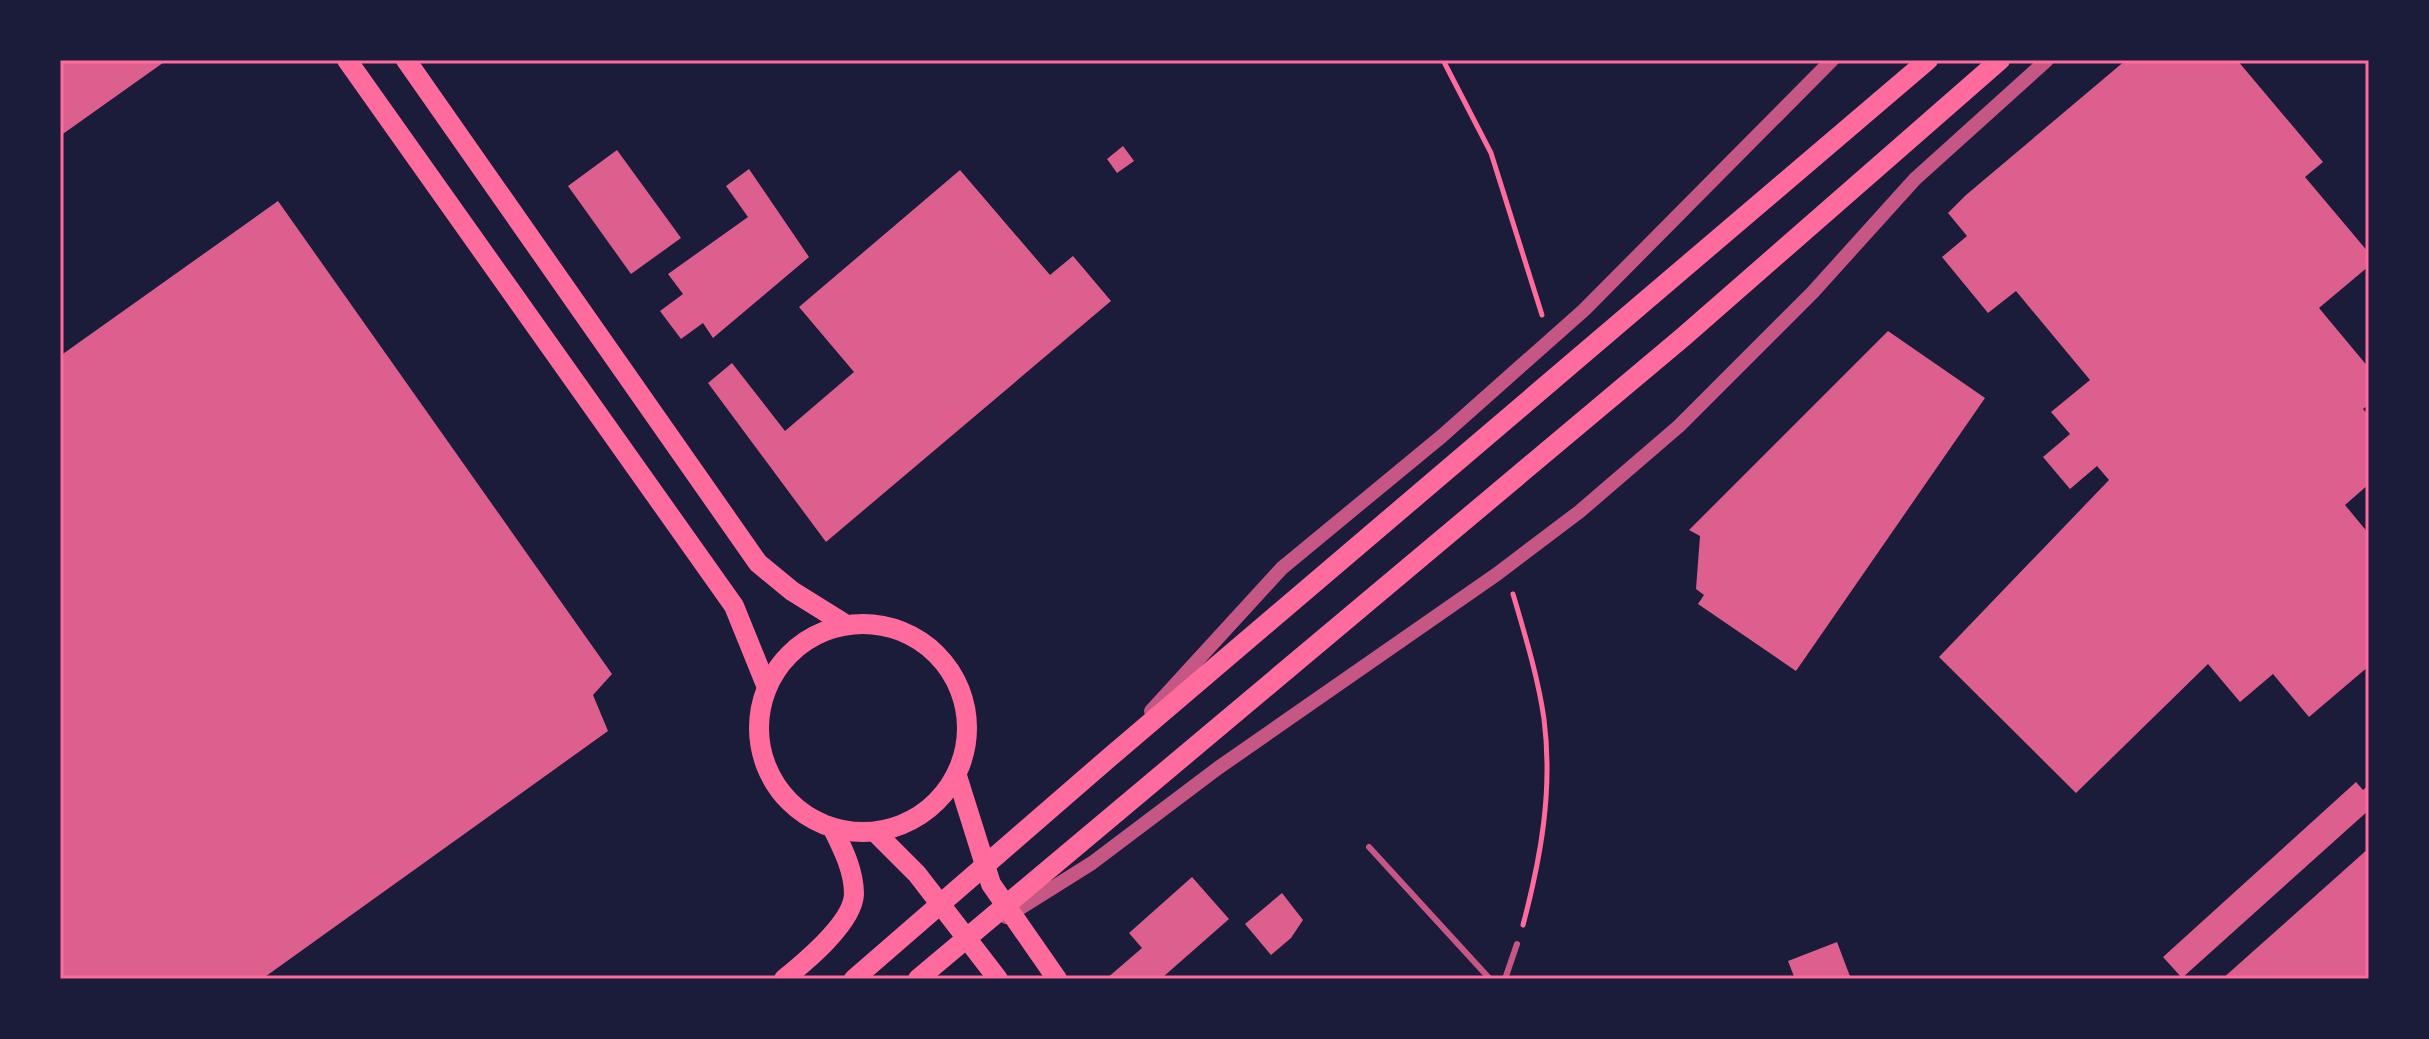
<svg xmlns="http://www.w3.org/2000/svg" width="2429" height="1039" font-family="'Golos Text',sans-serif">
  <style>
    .building { fill: #dd5f8e }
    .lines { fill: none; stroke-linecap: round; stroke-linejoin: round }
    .path { stroke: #ff6b9d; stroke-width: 5 }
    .service { stroke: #c65784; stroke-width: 6 }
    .tertiary { stroke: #c65784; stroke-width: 14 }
    .primary { stroke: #ff6b9d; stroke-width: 20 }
    .neatline { fill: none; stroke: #ff6b9d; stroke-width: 3 }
  </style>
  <rect width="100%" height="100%" fill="#1b1b3a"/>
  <!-- building -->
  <g class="building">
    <polygon points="60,60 167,60 60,136"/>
    <polygon points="2126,60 2237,60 2323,162 2305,177 2369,253 2369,266 2319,308 2369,368 2369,404 2363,409 2369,416 2369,484 2345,505 2369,534 2369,666 2309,717 2273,674 2240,702 2208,664 2076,793 1939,657 2109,480 2097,466 2070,489 2043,457 2070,434 2051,412 2090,380 2016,291 1988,313 1942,257 1967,236 1948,213 1966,195"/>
    <polygon points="1123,146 1134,161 1117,173 1107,159"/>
    <polygon points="617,150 681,238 631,274 568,186"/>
    <polygon points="749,169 809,257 713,338 703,323 681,339 660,311 683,294 668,274 748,217 726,186"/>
    <polygon points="960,170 1050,275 1073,256 1111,301 826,542 708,383 732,363 785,431 854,372 799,307"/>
    <polygon points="278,201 612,674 593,695 608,731 262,979 60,979 60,356"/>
    <polygon points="1888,331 1985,398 1796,671 1698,604 1704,595 1696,589 1700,536 1689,530"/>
    <polygon points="2356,782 2363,790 2369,785 2369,810 2182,978 2163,957"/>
    <polygon points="2369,848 2369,979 2222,979"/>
    <polygon points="1192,877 1229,919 1163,977 1164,979 1106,979 1142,948 1129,933"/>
    <polygon points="1282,893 1303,920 1291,938 1271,955 1245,924"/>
    <polygon points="1837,942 1851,979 1795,979 1788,961"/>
  </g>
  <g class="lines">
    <!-- path -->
    <g class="path">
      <polyline points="1443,60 1491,153 1542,315"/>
      <path d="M1513,594C1525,635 1538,677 1544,719C1553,790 1541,857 1523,925"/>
    </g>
    <!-- service -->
    <g class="service">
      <polyline points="1369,847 1490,979"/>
      <polyline points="1505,979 1517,944"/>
    </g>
    <!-- tertiary -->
    <g class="tertiary">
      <polyline points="1151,711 1282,568 1442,436 1584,310 1832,60"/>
      <polyline points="1006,917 1092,863 1218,768 1497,574 1579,512 1679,426 1813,292 1915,179 2047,60"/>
    </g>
    <!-- primary -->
    <g class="primary">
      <polyline points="347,60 734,606 766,685"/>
      <polyline points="406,60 758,563 792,591 845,624"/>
      <circle cx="863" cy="728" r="104"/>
      <polyline points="957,776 991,884 1057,979"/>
      <polyline points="875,832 917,874 998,979"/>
      <path d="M784,979C805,962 853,923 854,894C854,871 843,849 833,829"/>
      <polyline points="854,979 1110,757 1928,60"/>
      <polyline points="918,979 1682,338 2000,60"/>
    </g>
  </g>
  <!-- border -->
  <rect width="2429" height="1039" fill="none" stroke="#1b1b3a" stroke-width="124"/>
  <rect x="62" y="62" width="2305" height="915" class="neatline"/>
</svg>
